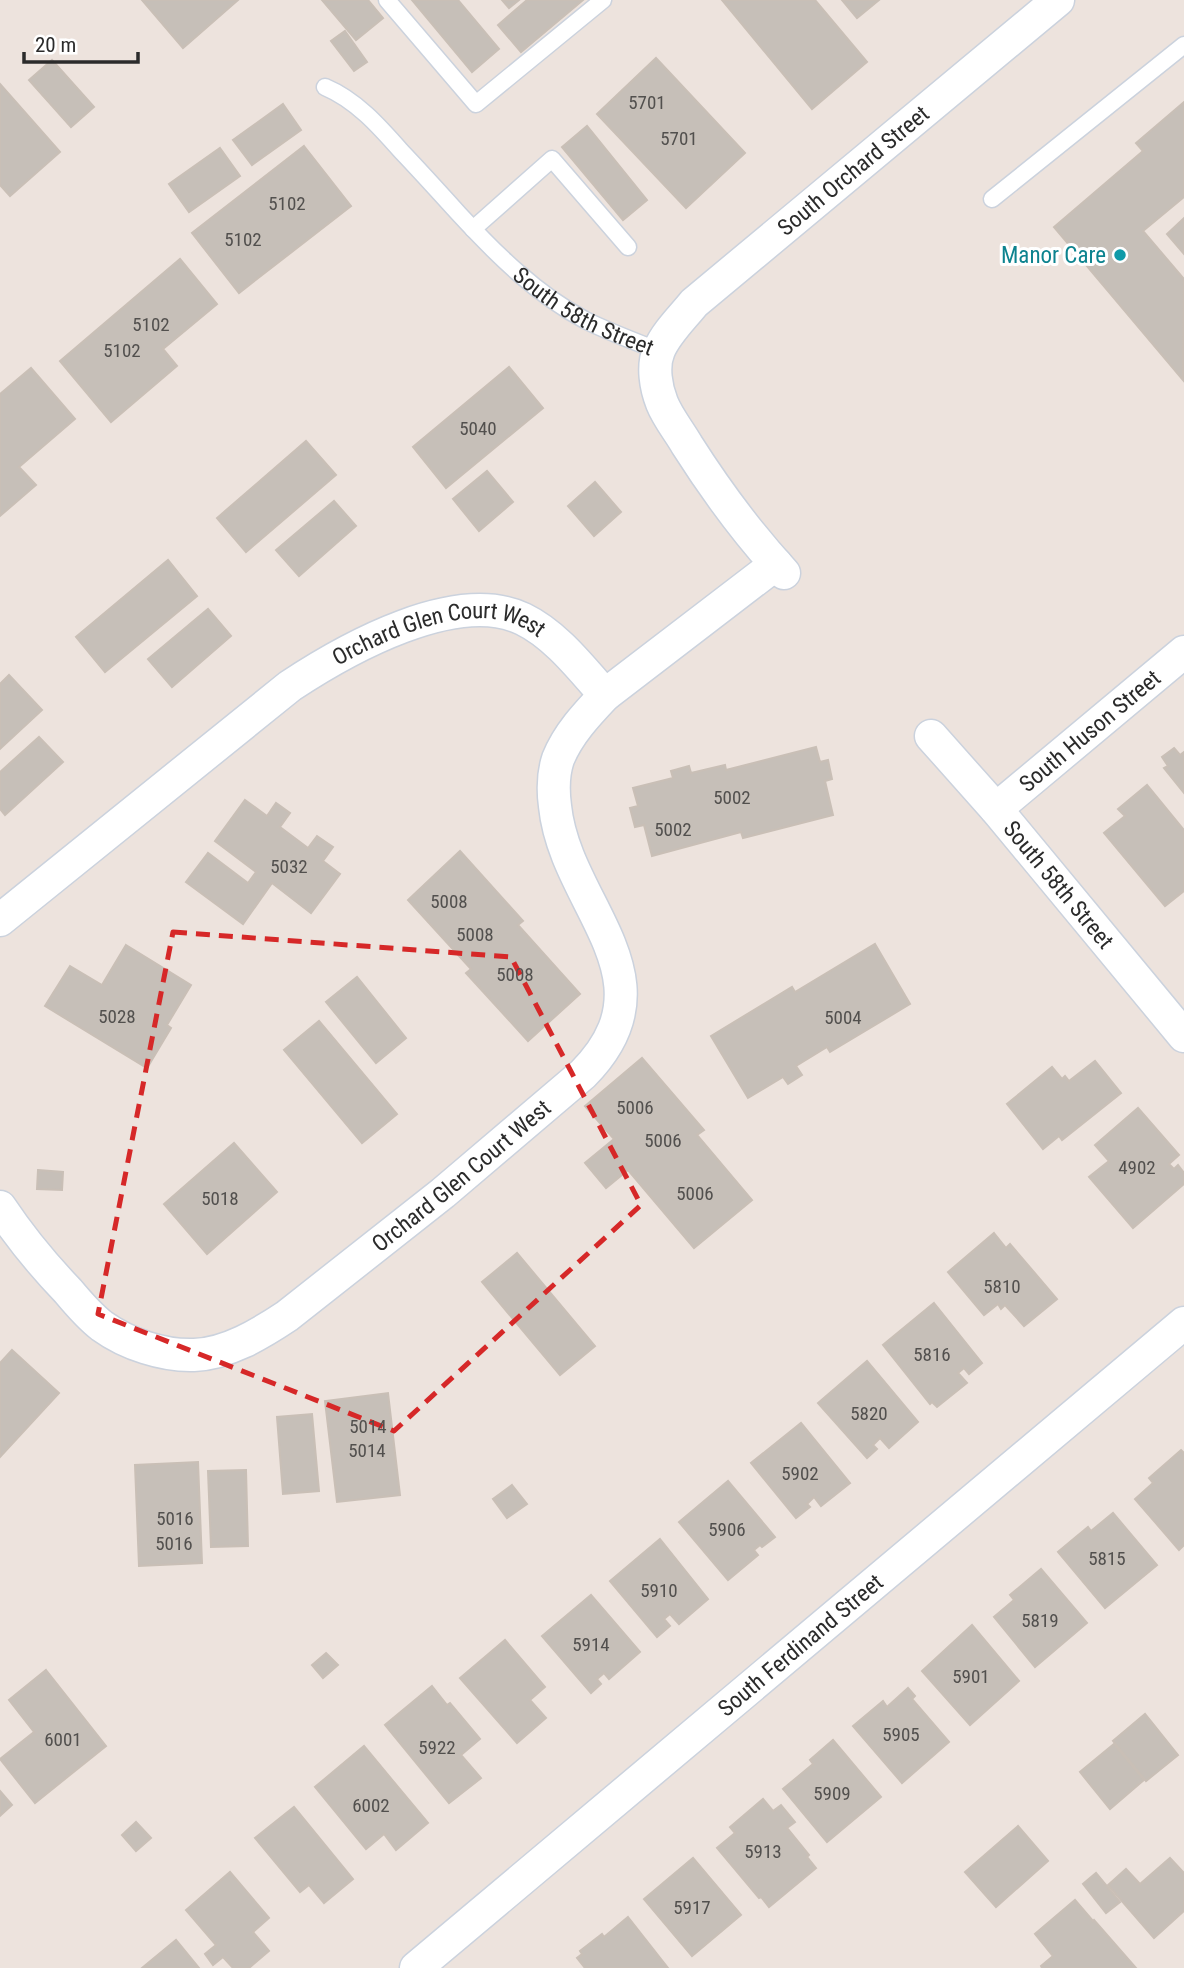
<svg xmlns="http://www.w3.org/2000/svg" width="1184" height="1968" font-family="'Roboto Condensed',sans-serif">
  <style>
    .building { fill: #c6bfb8; stroke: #c9bfb6; stroke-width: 2 }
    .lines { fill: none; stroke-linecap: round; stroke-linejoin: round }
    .lane-casing { stroke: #cbd2dd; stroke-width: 19 }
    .street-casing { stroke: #cbd2dd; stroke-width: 35 }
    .lane { stroke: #fff; stroke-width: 16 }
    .street { stroke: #fff; stroke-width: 32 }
    .marked { fill: none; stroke: #d62828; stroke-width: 5; stroke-dasharray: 14 9; stroke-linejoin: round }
    .culture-dot { fill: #0f9aa8; stroke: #fff; stroke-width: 2.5 }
    .labels { text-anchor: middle; stroke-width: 6; stroke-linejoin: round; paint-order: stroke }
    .number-label { font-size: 19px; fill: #52504e }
    .street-label { font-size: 23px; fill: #2b2b2b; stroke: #fff }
    .culture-label { font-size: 23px; fill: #0d838f; stroke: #fff; text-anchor: end }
  </style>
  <rect width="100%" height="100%" fill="#ede3dd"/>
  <!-- building -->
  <g class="building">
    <polygon points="142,0 238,0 183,48"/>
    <polygon points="322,0 368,0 383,18 356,40"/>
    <polygon points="412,0 458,0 499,49 472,72"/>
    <polygon points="502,0 519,0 509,8"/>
    <polygon points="527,0 583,0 521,52 498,25"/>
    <polygon points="722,0 815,0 867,62 812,109"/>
    <polygon points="842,0 879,0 857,18"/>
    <polygon points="345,31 367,62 354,71 331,41"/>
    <polygon points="656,58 745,153 686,208 597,114"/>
    <polygon points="52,60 94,107 71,127 29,80"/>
    <polygon points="0,84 60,152 10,196 0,185"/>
    <polygon points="1184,102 1184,197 1143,231 1184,279 1183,380 1054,227 1143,151 1136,143"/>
    <polygon points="283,104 301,130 252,165 233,140"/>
    <polygon points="587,126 647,200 623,220 562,147"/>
    <polygon points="304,146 351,206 239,293 192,233"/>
    <polygon points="220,148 240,176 189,212 169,184"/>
    <polygon points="1184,218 1184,254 1167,234"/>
    <polygon points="180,259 217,304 163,349 177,366 111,422 60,361"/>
    <polygon points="509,367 543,408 446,488 413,447"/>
    <polygon points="31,368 75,419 19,467 36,485 0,516 0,394"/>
    <polygon points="306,441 336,475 246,552 217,518"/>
    <polygon points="487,471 513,502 479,531 453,499"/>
    <polygon points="595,482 621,512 594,536 568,506"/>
    <polygon points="334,501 356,526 299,576 276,550"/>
    <polygon points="168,560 197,596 105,672 76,637"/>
    <polygon points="208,609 231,636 172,687 148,659"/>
    <polygon points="9,675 42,710 0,749 0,684"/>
    <polygon points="39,737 63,762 5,815 0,809 0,772"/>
    <polygon points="816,747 820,762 828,760 832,779 825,781 833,815 743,838 741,832 652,856 644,825 635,827 630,808 638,806 633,788 673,778 671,771 689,766 691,773 725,765 726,770"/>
    <polygon points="1174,748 1180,755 1184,752 1184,793 1164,768 1168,766 1162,757"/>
    <polygon points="1147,785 1184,830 1184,891 1165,906 1104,833 1125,816 1118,809"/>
    <polygon points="245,800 267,816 276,803 290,813 280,827 308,848 317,836 333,847 323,861 340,874 311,913 272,883 243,924 186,882 208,853 248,883 256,872 215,841"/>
    <polygon points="460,851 523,921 518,925 580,994 528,1041 466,973 471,969 408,900"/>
    <polygon points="875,944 910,1004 830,1052 827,1047 796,1066 802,1075 788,1084 783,1077 748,1098 711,1036 792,987 795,992"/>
    <polygon points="126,945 191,985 167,1025 171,1028 147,1068 45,1006 70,966 102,985"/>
    <polygon points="357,977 406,1038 376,1063 326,1002"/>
    <polygon points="319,1021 397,1114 362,1143 284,1050"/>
    <polygon points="642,1058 704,1130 697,1135 752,1200 694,1248 628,1170 606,1188 585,1163 614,1139 585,1106"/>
    <polygon points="1095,1061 1121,1093 1062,1140 1059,1136 1043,1149 1007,1104 1052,1067 1062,1079 1065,1076 1069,1081"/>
    <polygon points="1138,1108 1179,1155 1169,1164 1174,1169 1178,1165 1184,1173 1184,1184 1133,1228 1089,1177 1109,1161 1095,1145"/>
    <polygon points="234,1143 277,1192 207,1254 164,1204"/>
    <polygon points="38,1170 63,1172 62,1190 37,1189"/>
    <polygon points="994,1233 1006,1248 1010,1244 1057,1299 1024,1326 1005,1305 1001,1309 998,1304 984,1315 948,1272"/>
    <polygon points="517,1253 595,1346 560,1375 482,1282"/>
    <polygon points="934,1303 982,1363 969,1374 964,1368 958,1373 967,1383 937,1407 932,1402 930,1404 883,1345"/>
    <polygon points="12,1350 59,1393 0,1457 0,1363"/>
    <polygon points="867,1361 918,1422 889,1448 880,1438 873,1445 877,1449 867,1458 818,1403"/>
    <polygon points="388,1393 400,1495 337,1502 325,1401"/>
    <polygon points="312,1414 319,1491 283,1494 277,1417"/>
    <polygon points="801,1423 850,1483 821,1506 814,1497 807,1504 810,1507 796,1518 751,1463"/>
    <polygon points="1181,1450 1184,1453 1184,1545 1179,1550 1135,1499 1153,1483 1149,1478"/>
    <polygon points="198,1462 202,1563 139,1566 135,1465"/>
    <polygon points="246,1470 248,1546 211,1547 208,1471"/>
    <polygon points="728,1481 775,1537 762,1547 760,1545 754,1550 758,1555 728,1580 679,1522"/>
    <polygon points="512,1485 527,1504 507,1518 493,1499"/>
    <polygon points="1113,1513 1157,1565 1105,1608 1058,1552 1088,1527 1091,1531"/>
    <polygon points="660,1539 708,1599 679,1624 670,1614 664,1619 670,1626 657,1637 610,1581"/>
    <polygon points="1041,1569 1087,1623 1035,1667 994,1617 1014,1600 1010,1595"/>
    <polygon points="591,1595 640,1652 609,1679 604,1673 597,1679 601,1684 591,1693 542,1636"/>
    <polygon points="972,1625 1019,1681 970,1725 922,1671"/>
    <polygon points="505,1640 545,1687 530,1700 546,1718 517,1743 460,1678"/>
    <polygon points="326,1653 338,1665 323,1678 312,1665"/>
    <polygon points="46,1670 106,1746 35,1803 0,1759 34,1732 9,1700"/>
    <polygon points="432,1686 447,1705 450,1703 480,1739 461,1755 481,1778 449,1803 385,1725"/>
    <polygon points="908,1688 915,1696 912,1699 949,1742 902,1783 853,1726 883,1701 887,1707"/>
    <polygon points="1145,1714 1178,1755 1146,1781 1113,1741"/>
    <polygon points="833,1740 881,1797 827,1842 783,1789 813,1764 810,1760"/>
    <polygon points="1114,1744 1144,1780 1110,1809 1080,1772"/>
    <polygon points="364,1746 428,1823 396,1850 384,1834 366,1849 315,1787"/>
    <polygon points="0,1791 12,1805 0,1816"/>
    <polygon points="763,1799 773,1811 781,1805 795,1822 787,1828 809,1855 807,1857 816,1868 769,1907 761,1897 759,1898 717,1848 735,1833 730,1827"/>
    <polygon points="294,1807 353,1879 324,1903 309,1885 300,1892 255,1838"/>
    <polygon points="136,1822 151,1838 136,1851 122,1835"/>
    <polygon points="1018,1826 1048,1861 996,1907 965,1872"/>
    <polygon points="693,1858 741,1915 692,1956 644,1899"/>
    <polygon points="1170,1858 1184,1873 1184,1911 1154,1938 1108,1885 1126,1869 1140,1884"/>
    <polygon points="230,1872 269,1918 253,1932 269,1951 249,1968 233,1968 223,1957 213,1965 205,1954 216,1945 186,1910"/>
    <polygon points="1096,1873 1120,1902 1106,1913 1083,1884"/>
    <polygon points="1075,1900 1093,1921 1094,1920 1136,1968 1042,1968 1041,1966 1053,1956 1035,1934"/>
    <polygon points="628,1917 668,1968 585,1968 577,1958 582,1954 580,1951 602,1934 604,1937"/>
    <polygon points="176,1940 199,1968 142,1968"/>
  </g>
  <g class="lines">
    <defs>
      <g id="lane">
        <polyline points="387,0 476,104 603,0"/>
        <path id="s1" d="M325,87C356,100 379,126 401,151C421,172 440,193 459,214C496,254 536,294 585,320C609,332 634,341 659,351"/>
        <polyline points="992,199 1184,45"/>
        <polyline points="473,229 552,159 628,247"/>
      </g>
      <g id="street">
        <path id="s2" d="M784,573C748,534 715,489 687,445C679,431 668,418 662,403C656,388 652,366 659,350C666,333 682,318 694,303L1058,0"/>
        <path id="s3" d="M931,736L996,809L1184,1036"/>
        <path id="s4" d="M996,809L1184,652"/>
        <path id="s5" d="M0,920L290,686C346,649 456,587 523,619C556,635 581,668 605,695"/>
        <path id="s6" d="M0,1207C20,1237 43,1265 68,1291C78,1303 89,1316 102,1326C127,1344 163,1356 194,1355C227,1354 260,1334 287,1316L443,1193L583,1074C678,978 565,906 555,806C553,791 553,774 558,759C568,734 587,714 605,695L776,564"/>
        <path id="s7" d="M416,1968L1184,1323"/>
      </g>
    </defs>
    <!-- lane casing -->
    <use href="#lane" class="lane-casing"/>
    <!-- street casing -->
    <use href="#street" class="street-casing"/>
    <!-- lane -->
    <use href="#lane" class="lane"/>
    <!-- street -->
    <use href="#street" class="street"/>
  </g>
  <!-- marked area -->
  <path class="marked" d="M173,932L511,957L641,1205L394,1431L98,1314Z"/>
  <!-- markers -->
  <circle class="culture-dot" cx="1120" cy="255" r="7"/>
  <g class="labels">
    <!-- number labels -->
    <g class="number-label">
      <text x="647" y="109">5701</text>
      <text x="679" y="145">5701</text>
      <text x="287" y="210">5102</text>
      <text x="243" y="246">5102</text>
      <text x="151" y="331">5102</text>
      <text x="122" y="357">5102</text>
      <text x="478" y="435">5040</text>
      <text x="732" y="804">5002</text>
      <text x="673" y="836">5002</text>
      <text x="289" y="873">5032</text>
      <text x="449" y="908">5008</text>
      <text x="475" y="941">5008</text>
      <text x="515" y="981">5008</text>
      <text x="117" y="1023">5028</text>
      <text x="843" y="1024">5004</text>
      <text x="635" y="1114">5006</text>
      <text x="663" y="1147">5006</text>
      <text x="1137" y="1174">4902</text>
      <text x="695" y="1200">5006</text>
      <text x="220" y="1205">5018</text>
      <text x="1002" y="1293">5810</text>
      <text x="932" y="1361">5816</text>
      <text x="869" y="1420">5820</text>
      <text x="368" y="1433">5014</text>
      <text x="367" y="1457">5014</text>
      <text x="800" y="1480">5902</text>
      <text x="175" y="1525">5016</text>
      <text x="727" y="1536">5906</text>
      <text x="174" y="1550">5016</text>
      <text x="1107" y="1565">5815</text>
      <text x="659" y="1597">5910</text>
      <text x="1040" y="1627">5819</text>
      <text x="591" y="1651">5914</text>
      <text x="971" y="1683">5901</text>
      <text x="901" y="1741">5905</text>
      <text x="63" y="1746">6001</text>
      <text x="437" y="1754">5922</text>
      <text x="832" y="1800">5909</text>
      <text x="371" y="1812">6002</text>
      <text x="763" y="1858">5913</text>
      <text x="692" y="1914">5917</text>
    </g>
    <!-- street labels -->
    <g class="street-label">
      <text dy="8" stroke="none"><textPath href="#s2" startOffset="530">South Orchard Street</textPath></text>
      <text dy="8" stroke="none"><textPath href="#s1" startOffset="346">South 58th Street</textPath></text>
      <text dy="8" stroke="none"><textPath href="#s5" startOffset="536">Orchard Glen Court West</textPath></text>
      <text dy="8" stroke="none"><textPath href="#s4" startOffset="122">South Huson Street</textPath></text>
      <text dy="8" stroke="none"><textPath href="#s3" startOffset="196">South 58th Street</textPath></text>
      <text dy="8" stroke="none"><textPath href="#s6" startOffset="581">Orchard Glen Court West</textPath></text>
      <text dy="8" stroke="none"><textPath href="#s7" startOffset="502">South Ferdinand Street</textPath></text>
    </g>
    <!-- culture labels -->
    <g class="culture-label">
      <text x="1106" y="263">Manor Care</text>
    </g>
  </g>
  <!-- scale -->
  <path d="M24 52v10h114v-10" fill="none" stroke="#2b2b2b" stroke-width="3.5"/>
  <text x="35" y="52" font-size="21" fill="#2b2b2b" stroke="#ffffff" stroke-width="5" paint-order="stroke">20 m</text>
</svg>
